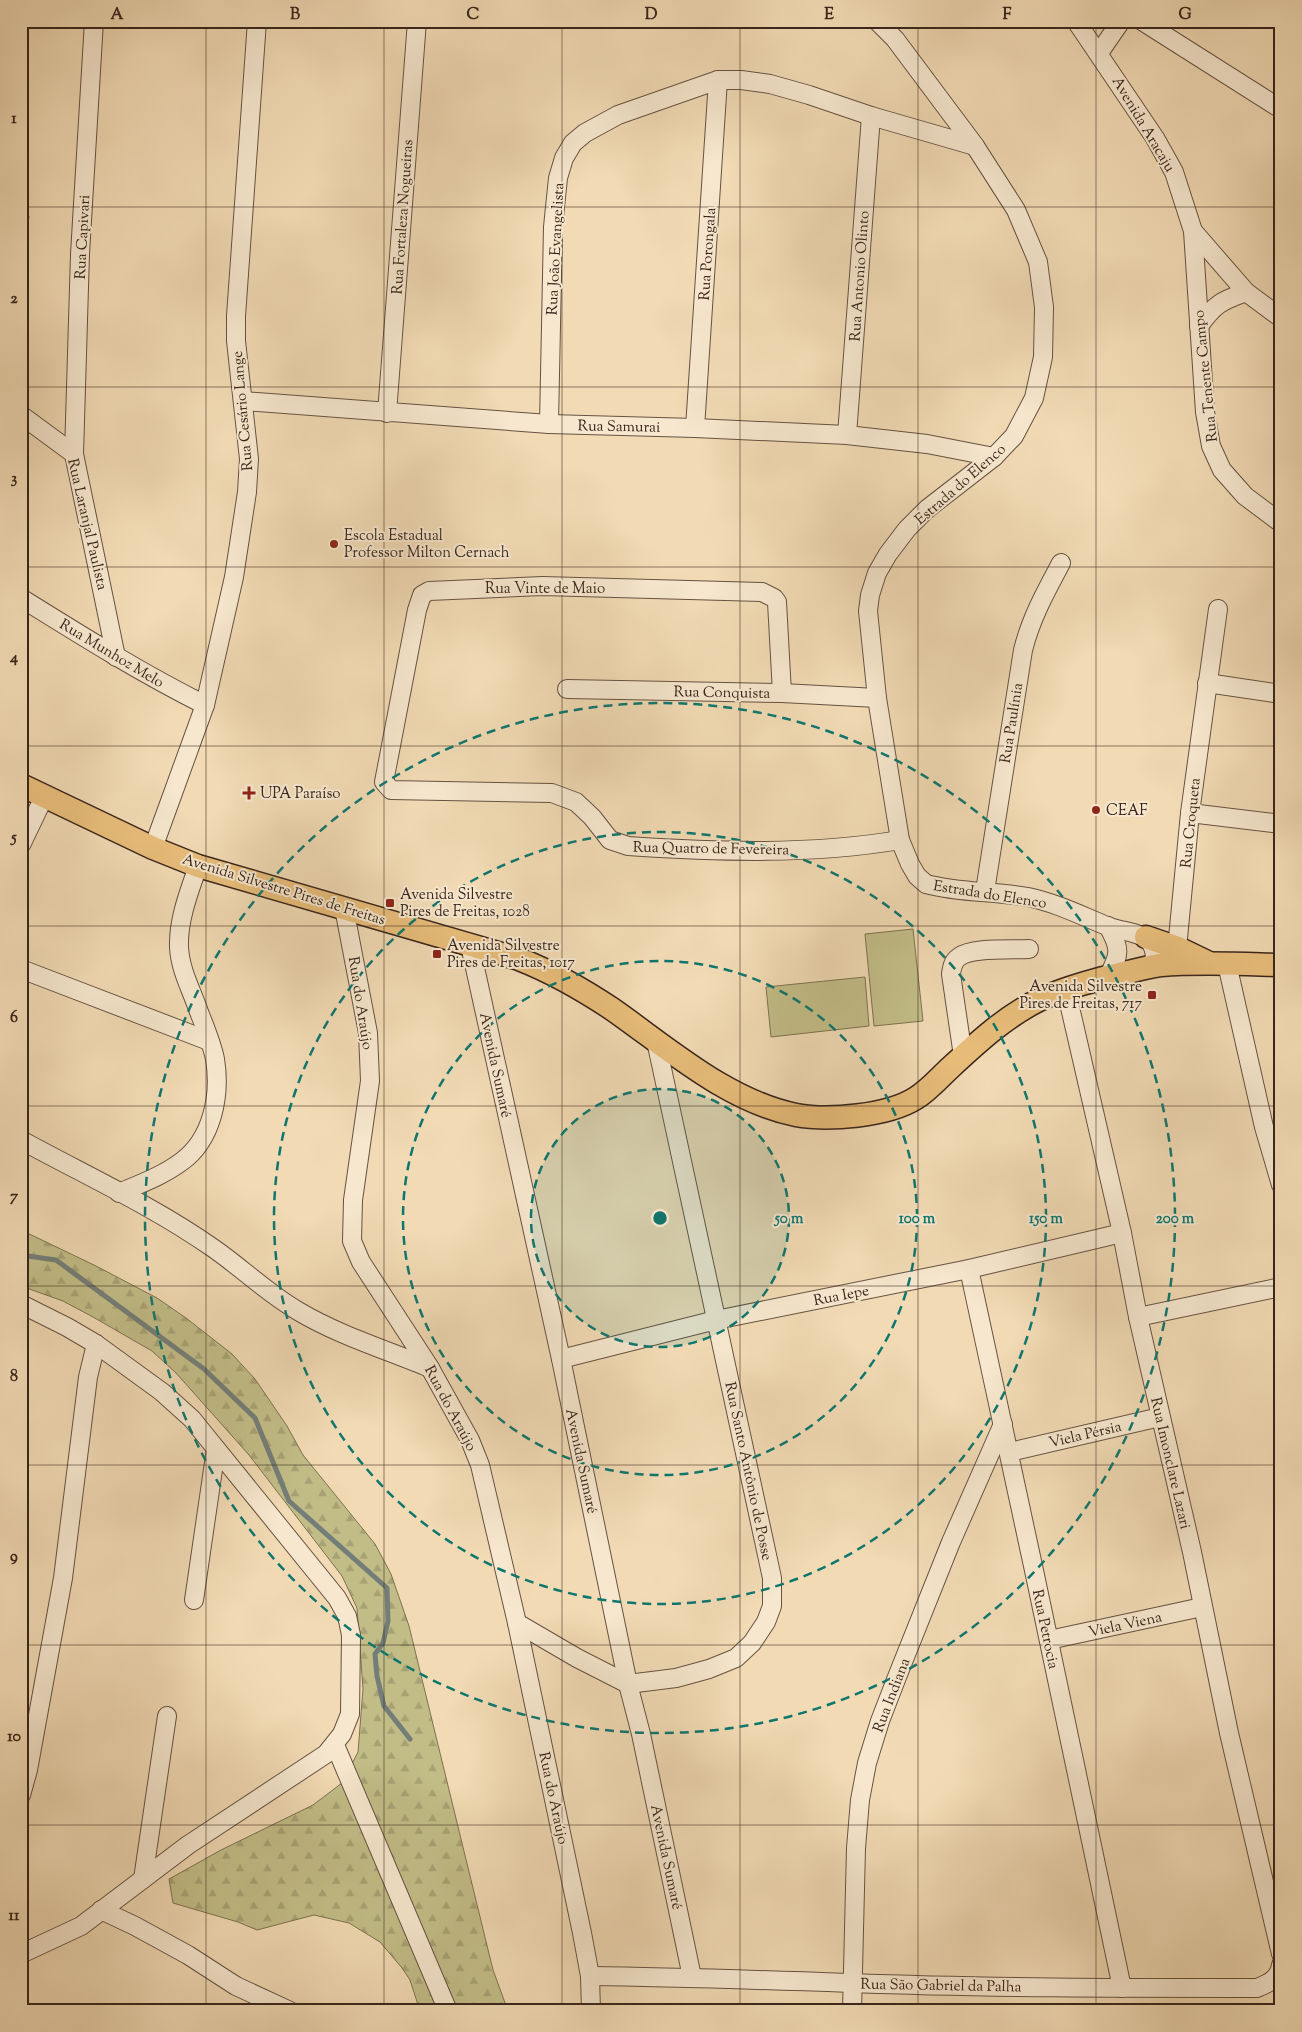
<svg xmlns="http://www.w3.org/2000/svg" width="1302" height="2032" font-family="'Sorts Mill Goudy',serif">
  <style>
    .forest { fill: url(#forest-firs); stroke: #7e7152 }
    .pitch { fill: #c2bd87; stroke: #7e7152 }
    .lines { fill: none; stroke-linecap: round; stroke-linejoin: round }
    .stream { stroke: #747e78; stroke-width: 5 }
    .minor-casing { stroke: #675242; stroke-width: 20 }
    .major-casing { stroke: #39251c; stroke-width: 25 }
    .minor { stroke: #f6e7ce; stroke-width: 18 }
    .major { stroke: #e8bd7a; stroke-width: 22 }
    .grid { fill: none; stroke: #39251c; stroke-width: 1; stroke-opacity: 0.55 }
    .ring { fill: none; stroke: #0f766e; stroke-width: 2.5; stroke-dasharray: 9 6 }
    .poi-dot { fill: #8f2418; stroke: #f6e7ce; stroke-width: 2 }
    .labels { text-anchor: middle; stroke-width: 4; stroke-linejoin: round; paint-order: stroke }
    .street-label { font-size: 15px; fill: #39251c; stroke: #f6e7ce }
    .poi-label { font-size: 15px; fill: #39251c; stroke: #f6e7ce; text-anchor: start }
    .centre { fill: #0f766e; stroke: #f6e7ce; stroke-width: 2.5 }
    .ring-label { font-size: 15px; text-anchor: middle; font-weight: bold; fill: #0f766e; stroke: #f6e7ce; stroke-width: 4; stroke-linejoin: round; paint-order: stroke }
    .neatline { fill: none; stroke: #39251c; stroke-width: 2 }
    .grid-label { font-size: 16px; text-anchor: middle; font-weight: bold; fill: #39251c }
  </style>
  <defs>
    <pattern id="forest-firs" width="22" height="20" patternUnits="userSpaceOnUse" patternTransform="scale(1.25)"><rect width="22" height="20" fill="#c2bd87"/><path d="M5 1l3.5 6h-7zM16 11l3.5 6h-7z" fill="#a7a274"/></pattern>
  </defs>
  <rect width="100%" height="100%" fill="#f1dab4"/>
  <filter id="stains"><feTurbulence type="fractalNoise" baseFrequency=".004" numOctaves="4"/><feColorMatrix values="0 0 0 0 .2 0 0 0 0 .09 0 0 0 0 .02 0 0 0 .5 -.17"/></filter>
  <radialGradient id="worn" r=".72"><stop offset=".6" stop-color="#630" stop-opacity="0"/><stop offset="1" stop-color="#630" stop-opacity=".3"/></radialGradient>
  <!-- forest -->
  <polygon class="forest" points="21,1230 96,1266 157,1298 186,1318 232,1354 255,1379 287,1426 303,1455 375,1544 391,1574 409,1626 493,1970 508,2011 420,2011 410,1980 402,1968 380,1942 349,1923 314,1915 257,1930 238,1922 173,1903 169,1879 221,1850 313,1805 342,1783 358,1752 363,1689 357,1608 342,1576 249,1455 176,1373 152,1351 93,1317 63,1301 21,1286"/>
  <!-- pitch -->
  <g class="pitch">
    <polygon points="21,215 29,216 21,286"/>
    <polygon points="913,929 923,1021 874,1026 865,934"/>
    <polygon points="865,977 869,1026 771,1037 766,987"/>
  </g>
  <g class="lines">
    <!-- stream -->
    <polyline class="stream" points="21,1255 56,1260 204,1369 255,1418 289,1501 387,1588 388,1621 383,1643 375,1654 377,1676 384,1706 410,1739"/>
    <defs>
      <g id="minor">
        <polyline points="94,21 80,254 74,454 116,657"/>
        <path d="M877,21L895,39L975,146L1016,210L1038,262L1044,307L1043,357L1034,398L1014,436L994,457L927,509L907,529L888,554L877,573L870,595L868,611L877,698L900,840L910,864L917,876L926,884C959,893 994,891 1028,897C1056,903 1080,915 1107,926C1130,935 1160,930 1154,966"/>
        <polyline points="1076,21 1155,138 1174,172 1193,231 1246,292 1281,318"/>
        <polyline points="1142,21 1281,109"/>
        <polyline points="1099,53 1121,21"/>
        <polyline points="1193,231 1205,412 1211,446 1222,470 1245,496 1281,523"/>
        <path d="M1199,326C1215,304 1221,301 1246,292"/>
        <polyline points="243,401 549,424 695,428 847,435 927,444 994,457"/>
        <polyline points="387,413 417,21"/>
        <polyline points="21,415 74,454"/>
        <polyline points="549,424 553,227 558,178 564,158 573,143 585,133 618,115 718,80 741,80 770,84 809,95 871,116 975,146"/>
        <polyline points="695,428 718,80"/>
        <polyline points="847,435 871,116"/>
        <path d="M21,598C82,636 141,673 205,705"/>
        <polyline points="1207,683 1281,694"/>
        <polyline points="567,689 782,693 877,698"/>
        <path d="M782,693L777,602L774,598L762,592L542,586L429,591L422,595L417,610L384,782L391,790L552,793L576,802L592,817L610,840L628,846C720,852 810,855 900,840"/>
        <polyline points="1190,813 1281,824"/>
        <polyline points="21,845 44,797"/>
        <polyline points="153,848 205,705 234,577 247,492 249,459 236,341 236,316 257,21"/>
        <path d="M985,891L1023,650C1031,618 1046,591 1061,563"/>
        <polyline points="344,908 368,1033 370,1081 353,1200 352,1241 361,1262 430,1368 470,1440 480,1465 517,1623 582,1933 590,1976 591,2011"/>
        <polyline points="470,945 561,1359 628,1684 641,1734 692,1977"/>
        <polyline points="1176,959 1190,813 1218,609"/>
        <polyline points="1227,964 1264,1127 1281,1185"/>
        <polyline points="21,969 209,1041"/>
        <path d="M1108,977C1120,954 1121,949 1108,926"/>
        <polyline points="1066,990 1122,1233 1138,1317 1192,1552 1229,1733 1281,1954"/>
        <path d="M963,1056L951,974C952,967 953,961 959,957C972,947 1011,950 1029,949"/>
        <path d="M21,1140C85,1175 153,1206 213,1248C242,1268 267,1293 298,1311C338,1335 387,1350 430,1368"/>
        <path d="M119,1193C140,1184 162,1176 181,1162C212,1140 221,1096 215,1059C212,1044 205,1027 199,1012C192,991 180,970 179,947C178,920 189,892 198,866"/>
        <path d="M969,1269C1022,1508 1071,1749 1122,1988"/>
        <polyline points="21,1304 67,1327 96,1344 162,1392 192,1419 337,1598 347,1616 351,1635 350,1714 342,1734 326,1754 188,1845 81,1926 21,1954"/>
        <polyline points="1138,1317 1281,1287"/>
        <polyline points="561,1359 716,1320 969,1269 1122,1233"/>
        <polyline points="1010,1452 1160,1417"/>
        <polyline points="194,1600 216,1449"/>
        <polyline points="517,1623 577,1658 628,1684 676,1678 709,1669 736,1658 752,1643 766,1622 772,1606 772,1578 656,1041"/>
        <polyline points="1049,1640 1202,1607"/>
        <polyline points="335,1745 448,2011"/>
        <polyline points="21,1795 28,1770 63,1578 88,1377 96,1344"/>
        <polyline points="143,1879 167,1716"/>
        <polyline points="101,1910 135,1926 188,1955 236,1986 290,2011"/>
        <path d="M590,1976C677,1977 764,1980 851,1983C986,1988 1122,1988 1257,1988C1269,1983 1279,1979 1281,1965"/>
        <polyline points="852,2011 856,1848 860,1800 867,1763 880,1721 897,1677 951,1542 1003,1424"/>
      </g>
      <g id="major">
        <path d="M21,785L153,848L198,866L519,959C552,972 582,989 612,1009C668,1048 727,1101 796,1115C828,1121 888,1116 916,1098C929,1090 940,1077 951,1067C978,1042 1005,1017 1039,1000C1066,987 1099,979 1128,972C1139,970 1150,966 1161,965C1201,962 1241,964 1281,965"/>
        <polyline points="1146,937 1178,948 1207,962"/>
      </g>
    </defs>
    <!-- minor casing -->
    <use href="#minor" class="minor-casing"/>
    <!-- major casing -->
    <use href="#major" class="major-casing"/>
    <!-- minor -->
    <use href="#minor" class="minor"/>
    <!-- major -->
    <use href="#major" class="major"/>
  </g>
  <!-- grid -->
  <path class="grid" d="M206,21V2011M384,21V2011M562,21V2011M740,21V2011M918,21V2011M1096,21V2011M21,207H1281M21,387H1281M21,567H1281M21,746H1281M21,926H1281M21,1106H1281M21,1286H1281M21,1465H1281M21,1645H1281M21,1825H1281"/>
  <!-- distance rings -->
  <circle cx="660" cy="1218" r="129" fill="#0f766e" fill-opacity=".12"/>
  <g class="ring">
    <circle cx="660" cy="1218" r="129"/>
    <circle cx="660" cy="1218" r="257"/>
    <circle cx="660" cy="1218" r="386"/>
    <circle cx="660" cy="1218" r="515"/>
  </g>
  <!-- markers -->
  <g class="poi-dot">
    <circle cx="334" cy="544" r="5"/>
    <path d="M246.5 785.5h5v5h5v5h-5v5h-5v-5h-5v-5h5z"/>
    <circle cx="1096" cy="810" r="5"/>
    <rect x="385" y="898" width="10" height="10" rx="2.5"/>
    <rect x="432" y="949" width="10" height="10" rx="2.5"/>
    <rect x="1147" y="990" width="10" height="10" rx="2.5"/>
  </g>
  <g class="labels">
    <!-- street labels -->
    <g class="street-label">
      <text transform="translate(1144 124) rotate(59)" y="5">Avenida Aracaju</text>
      <text transform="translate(402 217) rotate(-86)" y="5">Rua Fortaleza Nogueiras</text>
      <text transform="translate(82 237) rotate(-87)" y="5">Rua Capivari</text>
      <text transform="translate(555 249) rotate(-87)" y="5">Rua João Evangelista</text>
      <text transform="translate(707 254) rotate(-86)" y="5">Rua Porongala</text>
      <text transform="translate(859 276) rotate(-86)" y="5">Rua Antonio Olinto</text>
      <text transform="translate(1205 376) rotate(-96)" y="5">Rua Tenente Campo</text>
      <text transform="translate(242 411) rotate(-95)" y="5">Rua Cesário Lange</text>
      <text transform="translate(619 426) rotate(1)" y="5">Rua Samurai</text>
      <text transform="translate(960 484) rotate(-41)" y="5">Estrada do Elenco</text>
      <text transform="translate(88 524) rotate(77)" y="5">Rua Laranjal Paulista</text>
      <text x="545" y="593">Rua Vinte de Maio</text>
      <text transform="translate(112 653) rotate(31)" y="5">Rua Munhoz Melo</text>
      <text transform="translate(722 692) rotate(1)" y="5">Rua Conquista</text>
      <text transform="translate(1011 723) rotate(-81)" y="5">Rua Paulínia</text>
      <text transform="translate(1190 823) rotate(-84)" y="5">Rua Croqueta</text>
      <text transform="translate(711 848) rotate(1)" y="5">Rua Quatro de Fevereira</text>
      <text transform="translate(284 889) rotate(17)" y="5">Avenida Silvestre Pires de Freitas</text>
      <text transform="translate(990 894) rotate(9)" y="5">Estrada do Elenco</text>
      <text transform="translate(361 1003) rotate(81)" y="5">Rua do Araújo</text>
      <text transform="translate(496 1065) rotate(78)" y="5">Avenida Sumaré</text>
      <text transform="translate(841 1295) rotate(-11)" y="5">Rua Iepe</text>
      <text transform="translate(451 1408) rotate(62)" y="5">Rua do Araújo</text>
      <text transform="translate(1085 1434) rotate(-13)" y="5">Viela Pérsia</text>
      <text transform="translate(582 1461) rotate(78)" y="5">Avenida Sumaré</text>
      <text transform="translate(1171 1463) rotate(77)" y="5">Rua Imonclare Lazari</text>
      <text transform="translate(749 1471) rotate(78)" y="5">Rua Santo Antônio de Posse</text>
      <text transform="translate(1125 1624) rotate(-12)" y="5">Viela Viena</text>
      <text transform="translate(1046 1629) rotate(78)" y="5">Rua Petrocia</text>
      <text transform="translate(891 1695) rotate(-69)" y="5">Rua Indiana</text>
      <text transform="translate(554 1798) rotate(78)" y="5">Rua do Araújo</text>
      <text transform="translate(667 1857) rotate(78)" y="5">Avenida Sumaré</text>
      <text transform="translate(941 1985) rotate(1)" y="5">Rua São Gabriel da Palha</text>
    </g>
    <!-- poi labels -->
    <g class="poi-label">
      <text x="344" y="540">Escola Estadual<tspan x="344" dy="17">Professor Milton Cernach</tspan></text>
      <text x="260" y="798">UPA Paraíso</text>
      <text x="1106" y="815">CEAF</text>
      <text x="400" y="899">Avenida Silvestre<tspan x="400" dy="17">Pires de Freitas, 1028</tspan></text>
      <text x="447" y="950">Avenida Silvestre<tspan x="447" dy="17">Pires de Freitas, 1017</tspan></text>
      <text x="1142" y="991" text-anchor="end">Avenida Silvestre<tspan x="1142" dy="17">Pires de Freitas, 717</tspan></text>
    </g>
  </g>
  <circle cx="660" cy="1218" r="8" class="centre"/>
  <g class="ring-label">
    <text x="789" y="1223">50 m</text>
    <text x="917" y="1223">100 m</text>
    <text x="1046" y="1223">150 m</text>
    <text x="1175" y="1223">200 m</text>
  </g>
  <!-- margin -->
  <rect width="1302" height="2032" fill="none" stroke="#f1dab4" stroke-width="55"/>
  <rect x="28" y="28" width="1246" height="1976" class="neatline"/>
  <g class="grid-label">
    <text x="117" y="19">A</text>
    <text x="295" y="19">B</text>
    <text x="473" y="19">C</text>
    <text x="651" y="19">D</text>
    <text x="829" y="19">E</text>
    <text x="1007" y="19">F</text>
    <text x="1185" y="19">G</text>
    <text x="14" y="123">1</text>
    <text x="14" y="303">2</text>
    <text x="14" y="483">3</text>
    <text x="14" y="662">4</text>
    <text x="14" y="842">5</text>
    <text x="14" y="1022">6</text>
    <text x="14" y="1201">7</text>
    <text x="14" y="1381">8</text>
    <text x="14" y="1561">9</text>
    <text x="14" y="1741">10</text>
    <text x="14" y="1920">11</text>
  </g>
  <rect width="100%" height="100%" filter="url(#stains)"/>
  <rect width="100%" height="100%" fill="url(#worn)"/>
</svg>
